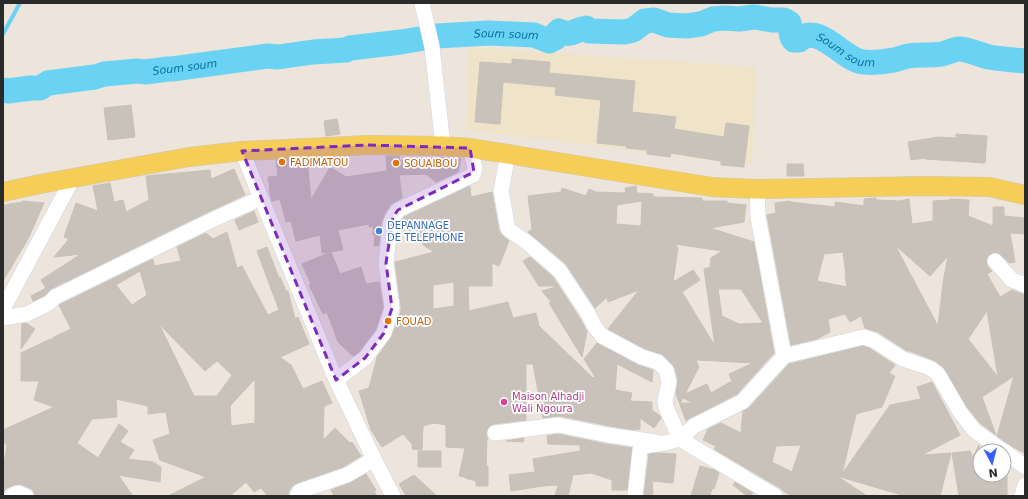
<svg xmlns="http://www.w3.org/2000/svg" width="1028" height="499" font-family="'DejaVu Sans',sans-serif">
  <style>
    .education { fill: #efe3ca }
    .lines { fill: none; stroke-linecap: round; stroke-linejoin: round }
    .stream { stroke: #6ad2f3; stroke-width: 4 }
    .river { stroke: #6ad2f3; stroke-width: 25 }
    .building { fill: #c8c2bb; stroke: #c8c1b5; fill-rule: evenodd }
    .minor-casing { stroke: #d1d5e4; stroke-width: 16 }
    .major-casing { stroke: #c8c8c8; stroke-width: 20 }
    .minor { stroke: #fff; stroke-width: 15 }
    .major { stroke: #f6ce57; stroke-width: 19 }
    .marked { fill: #7b2cbf; fill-opacity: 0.2; stroke: #7b2cbf; stroke-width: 3; stroke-dasharray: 8 5; stroke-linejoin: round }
    .food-dot { fill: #e8710a; stroke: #fff; stroke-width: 1.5 }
    .shop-dot { fill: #3f7fe0; stroke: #fff; stroke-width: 1.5 }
    .hotel-dot { fill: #d1479c; stroke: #fff; stroke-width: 1.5 }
    .labels { text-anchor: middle; stroke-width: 3.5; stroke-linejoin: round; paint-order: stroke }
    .food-label { font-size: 10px; fill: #c56008; stroke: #fff; text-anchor: start }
    .shop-label { font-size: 10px; fill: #366cbe; stroke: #fff; text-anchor: start }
    .hotel-label { font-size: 10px; fill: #b23c85; stroke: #fff; text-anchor: start }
    .water-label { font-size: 11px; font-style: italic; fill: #086fa1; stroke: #fff }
  </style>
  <rect width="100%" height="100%" fill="#ede5dc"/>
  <!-- education -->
  <polygon class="education" points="468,47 756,67 752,165 466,130"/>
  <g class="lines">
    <!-- stream -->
    <polyline class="stream" points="3,34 20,3"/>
    <!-- river -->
    <path class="river" id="s1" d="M3,90L8,91L31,88H40L48,83L95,77L104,74L138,71L145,72L168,69H172L268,56L278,57L313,52L346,50L350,48L401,42L437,36L489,33L534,35L549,41L555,38L557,33L559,31C574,37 572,30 586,28L589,31L624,32L633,30L645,21L654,20L668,25L686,26L701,24L713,19L725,18L739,19L754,17L772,20H784L789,23L792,37L794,40H799C819,22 843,60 863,62C873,63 884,62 894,60C899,59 903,57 908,56C920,54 930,56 942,54C948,53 953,49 959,49C968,49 980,55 989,57C1000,59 1013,60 1025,61"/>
  </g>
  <!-- building -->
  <g class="building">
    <polygon points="512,59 550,62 549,73 635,81 632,112 676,117 674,129 724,137 726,123 749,126 744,167 721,165 721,161 671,153 670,157 647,154 647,150 626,148 627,146 597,143 601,100 555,95 556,87 503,82 500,124 475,122 480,62 512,64"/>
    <polygon points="131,105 135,137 108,140 104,108"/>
    <polygon points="337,119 340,134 326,136 324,121"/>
    <polygon points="956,134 987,136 985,163 925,159 925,158 911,160 908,142 938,137 956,138"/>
    <polygon points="386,156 399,156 400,161 437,158 437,157 461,159 458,172 436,182 426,174 399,175 402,198 391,204 385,213 381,223 379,245 374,246 375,235 373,235 373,226 369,227 369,224 338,230 343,250 322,253 320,235 296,241 291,221 286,222 280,199 272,201 269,189 270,189 268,177 278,176 276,160 307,159 311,200 330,167 346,177 387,171"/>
    <polygon points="787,164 803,164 804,176 787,176"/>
    <polygon points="234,169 245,195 208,212 51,289 44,296 33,301 31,296 46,288 41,280 81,254 54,257 69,239 64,237 76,203 98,211 93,186 110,183 114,202 123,200 126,212 149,200 146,176 210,170 211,179"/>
    <path d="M470,186L471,197L492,192L499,231L503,236L509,241L499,266L492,263V286H468L469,311L508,302L513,318L536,313L539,326L593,378L595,377L584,359L597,343L638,365L653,370L652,382L617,364L615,390L632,393L630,401L652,402V410L660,416L661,418L654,428L640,418V429L634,430L610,426L560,416L543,418L533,364H526V420L494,424L489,426L487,430L486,435L488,439H487L486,467L488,466V486H476V481L465,478V477L459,476L465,448L446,447V425L434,423L423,426L422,450L412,449V444L403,434L382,447L371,430L359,391L369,388L377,357L392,336L401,311V307L395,262L434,252L423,245L422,239L417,240L399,228V226L404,217ZM454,282V306L433,309V285Z"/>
    <path d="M636,186L637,193L653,194V197L702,198V201H727V203L746,205L744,222L710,228L754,242L774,353L737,394L690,418L686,421L676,394L678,380L675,368L672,364L661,354L645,349L608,329L639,290L608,302L607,297L595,308L566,264L528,232L532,229L528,196L561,192L562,188L586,196L589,189L596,192L626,193L625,188ZM642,201L641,226L616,224L617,205ZM675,244L722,251L711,258L710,267L704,269L715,346L682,292L700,280L693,270L673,282L678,248ZM718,289H741L763,323L739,324L722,316ZM696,360L717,361L753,363L729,374L732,381L711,393L707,384L685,394L699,367ZM683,398L693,403H680Z"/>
    <path d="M876,198V200L899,201L909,199L912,224L933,221V201L950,200V199L969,200L968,216L993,226V207H1004V216L1025,218V234L1010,233L1015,262L1009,263L1001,255L998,253L994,252L989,255L987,258L986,262L988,267L992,271L987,274L1000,297L1012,290L1025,295V453L1013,447L997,436L1014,376L982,397L996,435L980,423L967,407L943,367L933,360L910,351H907L878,332L865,328L861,316L850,322L845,314L828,319L830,332L817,339L791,345L767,215L776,213L775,203L790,201V202L835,207V202L864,206V199ZM895,245L930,276L948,256L943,283L938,326ZM843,252L846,276H845L847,287L817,281L824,254ZM987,311L998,377L968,339Z"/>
    <polygon points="22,201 44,203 28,239 3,281 3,205 23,202"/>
    <polygon points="254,211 258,222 239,230 235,220"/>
    <path d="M227,232L237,268L242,266L268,315L279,310L257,251L267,247L279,278L280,277L286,291H288L295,319L298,317L309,344L280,357L291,365L303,389L322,381L332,403L324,406L323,440L335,428L350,443L352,442L361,456L343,467L297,483L292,486L289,491L288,496H268L261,488L254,492L246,482L230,496H168L206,477L160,460L153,440L170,434L166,412L148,414V406L116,399L117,417L92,419L77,443L98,458L119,424L128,431L120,442L134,450L128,459L153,462L161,467L160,482L118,475L133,496H35L33,490L21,484L14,485L7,488L3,492V468L7,446L3,441V430L54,407L34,400L39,381H21V353L50,339L54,341L52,338L71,329L59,305L153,259L154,266L181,261L177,247L206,233L213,239ZM140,271L147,295L132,305L116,285ZM159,324L205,371L217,361L232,375L217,396H194ZM255,379V423L231,426L230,406Z"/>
    <polygon points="331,252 340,274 361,267 366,284 379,282 383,307 376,329 359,352 353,356 338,342 327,312 323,314 309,285 311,284 302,264"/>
    <polygon points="530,257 553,277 579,317 587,331 582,357 549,303 551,302 542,291 556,287 556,286 539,286 523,261"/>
    <polygon points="26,323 35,329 21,349 22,324"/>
    <path d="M863,346L869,348L895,365L889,373L895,376L882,407L856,414L842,474L890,405L921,399L917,387L932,382L960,435L922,455L951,453L940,496H905L837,476L867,496H792L783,491L780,488L719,452L714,449L716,446L703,440L708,429L721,423L741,433L743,411L749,408L789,364ZM801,445L792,472L772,462L776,446Z"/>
    <polygon points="558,434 606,444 632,448 627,490 612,490 612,480 591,473 573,475 568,496 555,496 558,485 543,486 511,491 509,475 535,472 533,459 580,451 580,445 548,444 547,436"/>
    <polygon points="524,438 523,442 506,441"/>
    <polygon points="979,445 980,475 1007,475 1007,496 959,496 952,453 970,451 973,457"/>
    <rect x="418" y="451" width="23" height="16"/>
    <polygon points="657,453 676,454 673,483 652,481 653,494 644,495 649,454"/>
    <polygon points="700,466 715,470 719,473 714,489 712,488 710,496 691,496"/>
    <polygon points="366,474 376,490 374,491 377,496 334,496 331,490 350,483"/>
    <polygon points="414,475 437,496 406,496 399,484"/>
    <polygon points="735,482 753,493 750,496 747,496 733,485"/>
  </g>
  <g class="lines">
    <defs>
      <g id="minor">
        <polyline points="422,3 432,47 443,146"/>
        <polyline points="242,151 261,198 336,380 374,459 393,496"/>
        <polyline points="508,154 501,191 508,229 529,244 560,271 587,312 595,327 602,336 642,357 658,362 666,370 669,382 665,401 666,407 680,439 775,496"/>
        <polyline points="995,261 1012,280 1025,285"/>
        <polyline points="3,309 73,178"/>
        <polyline points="3,318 27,314 49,303 55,297 212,220 261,198"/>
        <polyline points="784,356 851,340 863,337 873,340 903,359 930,368 938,374 960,412 974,430 1003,451"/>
        <polyline points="336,380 365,358 384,333 392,308 386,263 390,224 393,217 398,210 473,175 475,168 470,148"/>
        <polyline points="495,433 558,425 608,435 656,442"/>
        <polyline points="1004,451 1025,467"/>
        <polyline points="11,496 18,493 26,496"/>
        <polyline points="297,496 300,491 347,475 374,459"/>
        <polyline points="635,496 640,450 644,446 665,443 680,439 694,426 742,402 784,356 758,217 757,189"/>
        <polyline points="1022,496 1025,485"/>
      </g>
      <polyline id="major" points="3,192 40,184 189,157 242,151 368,145 443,146 470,148 712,187 757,189 924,186 990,187 1025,195"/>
    </defs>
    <!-- minor casing -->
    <use href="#minor" class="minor-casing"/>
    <!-- major casing -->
    <use href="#major" class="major-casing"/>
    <!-- minor -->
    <use href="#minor" class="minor"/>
    <!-- major -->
    <use href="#major" class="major"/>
  </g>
  <!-- marked area -->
  <path class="marked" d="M368,145L470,148L474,172L398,210L393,217L386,263L392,308L384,333L365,358L336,380L242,151Z"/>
  <!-- markers -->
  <g class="food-dot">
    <circle cx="282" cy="162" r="4"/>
    <circle cx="396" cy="163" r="4"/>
    <circle cx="388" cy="321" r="4"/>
  </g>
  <circle class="shop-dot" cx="379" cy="231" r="4"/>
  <circle class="hotel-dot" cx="504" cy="402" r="4"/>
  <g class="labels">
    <!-- food labels -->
    <g class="food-label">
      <text x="290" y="166">FADIMATOU</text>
      <text x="404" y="167">SOUAIBOU</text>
      <text x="396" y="325">FOUAD</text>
    </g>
    <!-- shop labels -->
    <g class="shop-label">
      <text x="387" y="229">DEPANNAGE<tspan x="387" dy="12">DE TELEPHONE</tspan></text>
    </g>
    <!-- hotel labels -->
    <g class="hotel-label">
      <text x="512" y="400">Maison Alhadji<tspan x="512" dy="12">Wali Ngoura</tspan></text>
    </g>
    <!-- water labels -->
    <g class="water-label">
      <text dy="4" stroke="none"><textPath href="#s1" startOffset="509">Soum soum</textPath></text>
      <text dy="4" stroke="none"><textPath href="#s1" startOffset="882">Soum soum</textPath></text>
      <text dy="4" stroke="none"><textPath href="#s1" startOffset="185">Soum soum</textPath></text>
    </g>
  </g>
  <!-- border -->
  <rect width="1028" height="499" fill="none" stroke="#2a2a2a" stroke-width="8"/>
  <!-- north arrow -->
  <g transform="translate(992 463) rotate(173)"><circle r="19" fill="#ffffff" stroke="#aaaaaa"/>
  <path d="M0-3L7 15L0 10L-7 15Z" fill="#3760ff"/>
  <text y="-6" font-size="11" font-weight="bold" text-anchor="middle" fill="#2a2a2a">N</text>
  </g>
</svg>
